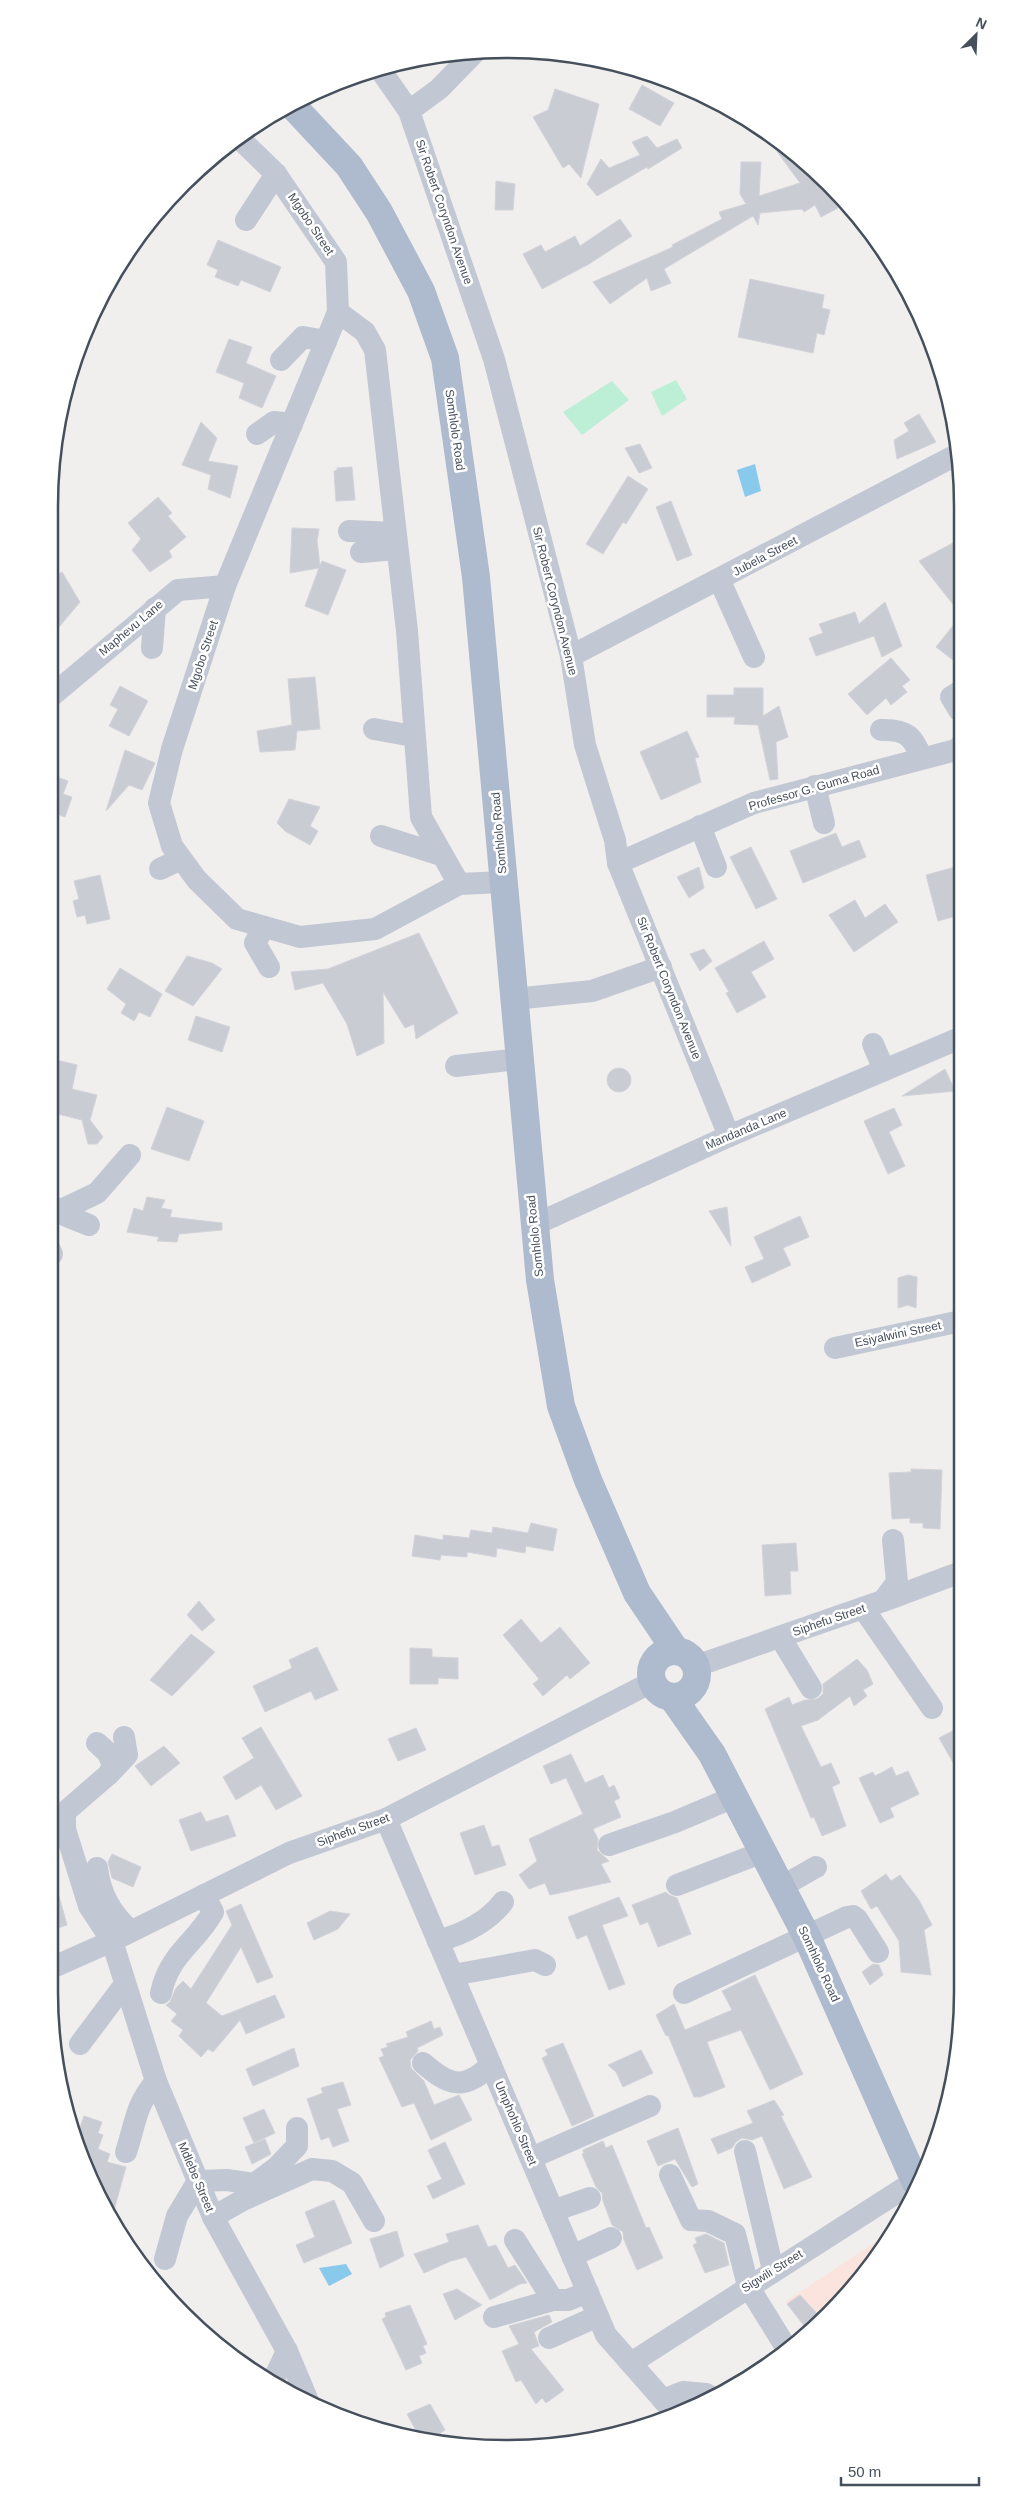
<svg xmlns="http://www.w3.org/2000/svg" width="1011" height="2497" font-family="Arial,sans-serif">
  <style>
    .medical { fill: #fbe4de }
    .green { fill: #bcefd6 }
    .water { fill: #89caec }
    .building { fill: #caccd4; stroke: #d2d3da }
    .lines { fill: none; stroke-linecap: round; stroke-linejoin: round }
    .minor { stroke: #c2c8d3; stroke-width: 22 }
    .major { stroke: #aebacd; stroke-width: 28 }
    .labels { text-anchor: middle; stroke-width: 5; stroke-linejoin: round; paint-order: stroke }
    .street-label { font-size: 12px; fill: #464f5c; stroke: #fff }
    .rim { fill: none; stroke: #464f5c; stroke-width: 2.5 }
  </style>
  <rect width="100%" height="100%" fill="#f1eeee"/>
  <!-- medical -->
  <polygon class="medical" points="885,2236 868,2270 811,2330 785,2302"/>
  <!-- green -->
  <g class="green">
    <polygon points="676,380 687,399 662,416 651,392"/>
    <polygon points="612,381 629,400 582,435 563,412"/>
  </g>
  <!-- water -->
  <g class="water">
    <polygon points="755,464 761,491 745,497 737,470"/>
    <polygon points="346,2264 352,2274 329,2286 319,2268"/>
  </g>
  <!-- building -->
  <g class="building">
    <polygon points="642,85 674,103 660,126 629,109"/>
    <polygon points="555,89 599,104 581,178 569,164 563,168 533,117 548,110"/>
    <polygon points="647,136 657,148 677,139 682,148 648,169 647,167 597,196 587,184 601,159 609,168 640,155 632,142"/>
    <polygon points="777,142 838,195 833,198 838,208 821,217 815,205 804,212 802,209 760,213 758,225 753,216 664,269 671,283 651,291 647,278 610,304 593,282 673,247 672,245 722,219 719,212 746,204 740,194 741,162 761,162 759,196 800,183 773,146"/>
    <polygon points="496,181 515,184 513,210 495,210"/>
    <polygon points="620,219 632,236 589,264 542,289 523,254 541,245 545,252 575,236 580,246"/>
    <polygon points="218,240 281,267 270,292 241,280 238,286 215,277 218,270 207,265"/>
    <polygon points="750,279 824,295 822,308 830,310 824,335 817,333 813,353 738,337"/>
    <polygon points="229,339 252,347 246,363 276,376 262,408 239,398 244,383 216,372"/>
    <polygon points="919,414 936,442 897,459 894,440 909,431 904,423"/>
    <polygon points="201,422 217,438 208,461 238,466 230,498 208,489 211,475 182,465"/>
    <polygon points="640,444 652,468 639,473 625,448"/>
    <polygon points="352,467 355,500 336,501 334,471 337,470 337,468"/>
    <polygon points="628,476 648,489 626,524 623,522 603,554 586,544"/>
    <polygon points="158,497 172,513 168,516 186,537 169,551 172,557 150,572 132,550 141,539 128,523"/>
    <polygon points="671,501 692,555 677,561 656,507"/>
    <polygon points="292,528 319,529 317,541 320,566 322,561 346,570 328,615 305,606 319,568 290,573"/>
    <polygon points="953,543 959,553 959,612 919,561"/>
    <polygon points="62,572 80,602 59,627 49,610 49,581"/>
    <polygon points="885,602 902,646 882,657 874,636 816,656 809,638 823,633 819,624 855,612 859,624"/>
    <polygon points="959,618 959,652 953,660 936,647"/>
    <polygon points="891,658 910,680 902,686 907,692 891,705 886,698 867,715 848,694"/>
    <polygon points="315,677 320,729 297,731 295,750 260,752 257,731 292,725 288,679"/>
    <polygon points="120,686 148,701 129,736 109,726 118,709 110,705"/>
    <polygon points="734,688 763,688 763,716 779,706 788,737 776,742 778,779 770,780 758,725 734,724 735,717 707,717 707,695 734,695"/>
    <polygon points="687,731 699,757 695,758 701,782 661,800 640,752"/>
    <polygon points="125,750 155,763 142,790 129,785 106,811"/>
    <polygon points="49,774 68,781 63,794 72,797 65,817 57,814 52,830 49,830"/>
    <polygon points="289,799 320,807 310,826 318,831 310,845 285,831 277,823"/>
    <polygon points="836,833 842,847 859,840 866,857 803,883 790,851"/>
    <polygon points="751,847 777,899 756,909 730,857"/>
    <polygon points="959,866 960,915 938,921 926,875"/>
    <polygon points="699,867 704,888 689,898 677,877"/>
    <polygon points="100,875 110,919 87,924 85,915 77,917 73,901 79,899 74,881"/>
    <polygon points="855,900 865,918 885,904 898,922 854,952 829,915"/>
    <polygon points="419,933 458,1013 416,1039 414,1024 405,1028 383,992 384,1043 357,1056 347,1024 323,983 295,990 291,972 328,969"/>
    <polygon points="764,941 774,959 751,972 766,997 737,1013 726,993 729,992 715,968"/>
    <polygon points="704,949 712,961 700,971 690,954"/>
    <polygon points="187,956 212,963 222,969 193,1006 165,991"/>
    <polygon points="120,968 162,994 150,1017 139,1012 134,1021 121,1013 126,1004 107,989"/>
    <polygon points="196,1016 230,1027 222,1052 188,1040"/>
    <polygon points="52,1059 77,1065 72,1089 97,1095 90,1120 103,1137 97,1144 88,1144 82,1120 54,1113 57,1103 49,1101 49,1073"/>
    <circle cx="619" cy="1080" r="12"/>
    <polygon points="945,1069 955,1091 902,1096"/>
    <polygon points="167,1107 204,1121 189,1161 151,1149"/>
    <polygon points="894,1108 902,1125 889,1132 905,1166 888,1174 864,1121"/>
    <polygon points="147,1197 165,1200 161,1208 172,1210 170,1217 222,1223 222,1230 179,1234 177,1242 157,1241 159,1237 127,1232 134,1208 143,1211"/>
    <polygon points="727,1207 731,1246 709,1211"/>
    <polygon points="800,1216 809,1237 783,1248 791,1265 752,1283 745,1267 764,1259 754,1237"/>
    <polygon points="908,1275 917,1277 916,1308 908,1305 898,1308 898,1278"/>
    <polygon points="911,1469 942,1470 940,1529 923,1528 923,1523 910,1523 910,1518 892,1519 889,1473 911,1472"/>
    <polygon points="531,1523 557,1529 553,1551 526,1546 525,1553 497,1548 496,1557 467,1552 467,1557 441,1555 440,1560 412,1556 415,1535 443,1540 443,1535 469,1538 471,1530 492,1533 493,1527 528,1533"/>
    <polygon points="796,1543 798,1571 790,1571 791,1594 765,1596 762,1545"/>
    <polygon points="199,1601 215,1620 202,1631 187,1615"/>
    <polygon points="521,1619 541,1643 560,1627 590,1663 570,1679 567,1675 543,1696 533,1684 539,1679 503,1635"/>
    <polygon points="191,1634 215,1652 172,1696 150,1680"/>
    <polygon points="317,1647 338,1690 315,1700 311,1691 265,1712 253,1686 292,1668 289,1660"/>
    <polygon points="410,1648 432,1649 432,1657 458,1658 458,1679 438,1678 438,1684 410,1684"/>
    <polygon points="857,1659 867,1670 873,1684 863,1690 867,1696 854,1706 850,1696 818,1720 801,1726 821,1767 831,1763 840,1783 832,1787 846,1826 822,1836 814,1817 811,1818 765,1709 789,1697 792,1705 805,1700 817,1699 823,1694 823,1684"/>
    <polygon points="962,1726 962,1778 939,1738"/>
    <polygon points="261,1727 302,1796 276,1810 261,1785 236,1800 223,1777 254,1758 242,1738"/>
    <polygon points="416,1728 426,1750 398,1761 388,1739"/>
    <polygon points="164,1746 180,1763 151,1786 135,1766"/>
    <polygon points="571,1754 585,1783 603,1775 609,1788 614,1785 620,1798 614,1801 621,1817 593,1829 598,1839 597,1850 609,1861 601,1864 611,1882 550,1895 545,1883 529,1889 519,1875 537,1861 529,1839 583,1814 566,1778 551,1784 543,1766"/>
    <polygon points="892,1767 896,1776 908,1771 919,1794 890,1808 894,1817 880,1823 859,1778 873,1772 875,1776"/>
    <polygon points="201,1812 206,1822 228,1815 236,1836 191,1851 179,1820"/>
    <polygon points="484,1825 492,1847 499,1845 506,1865 475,1875 460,1833"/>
    <polygon points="112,1854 141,1867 133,1887 112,1878 108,1862"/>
    <polygon points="49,1874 53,1874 67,1925 49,1931"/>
    <polygon points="886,1874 891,1881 900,1875 919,1900 932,1925 924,1930 931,1975 901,1972 899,1941 877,1906 871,1909 861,1891"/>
    <polygon points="666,1892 669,1895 677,1898 691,1934 658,1947 648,1922 640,1925 632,1905"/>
    <polygon points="619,1897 628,1916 602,1925 625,1984 609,1990 587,1935 577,1939 568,1917"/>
    <polygon points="241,1904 273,1977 257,1983 241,1947 206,2003 222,2016 275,1995 285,2017 246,2034 240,2020 213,2052 208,2049 201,2057 179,2036 183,2030 171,2021 177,2014 166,2005 170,2002 176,1988 183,1981 191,1989 232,1925 226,1911"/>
    <polygon points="330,1911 350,1914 338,1929 314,1940 307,1923"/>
    <polygon points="873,1964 879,1965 883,1975 870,1985 862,1972"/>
    <polygon points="755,1975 803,2074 770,2090 741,2030 707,2042 725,2087 700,2097 694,2097 668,2035 666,2036 656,2015 674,2004 685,2030 732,2010 722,1991"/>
    <polygon points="431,2021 434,2029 440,2027 443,2035 417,2048 418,2051 410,2060 411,2068 424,2081 434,2105 459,2095 472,2120 431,2140 414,2103 402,2107 379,2058 384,2056 381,2049 388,2047 386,2044 408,2037 406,2032"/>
    <polygon points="563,2043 594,2116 572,2126 542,2058 548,2055 545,2050"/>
    <polygon points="294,2048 299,2066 253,2086 246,2069"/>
    <polygon points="641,2050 653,2073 623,2087 616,2072 608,2065"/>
    <polygon points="343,2082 351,2105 337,2109 349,2141 333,2147 329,2137 321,2140 307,2099 323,2093 321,2088"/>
    <polygon points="774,2100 784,2115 781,2116 812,2177 784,2189 762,2136 752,2140 742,2138 736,2142 732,2148 718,2154 711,2139 753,2123 747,2111"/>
    <polygon points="264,2109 275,2133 254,2143 243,2118"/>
    <polygon points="84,2116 102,2122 98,2133 103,2135 98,2149 110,2154 107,2162 126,2167 111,2221 75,2142"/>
    <polygon points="678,2128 698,2184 692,2187 675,2159 658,2166 647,2141"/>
    <polygon points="265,2139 271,2154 252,2164 245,2147"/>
    <polygon points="603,2141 606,2148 612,2145 646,2228 649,2227 663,2258 637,2270 624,2240 623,2232 612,2225 603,2201 602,2193 596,2187 582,2154 584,2153 583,2150"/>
    <polygon points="445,2142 465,2184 433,2199 427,2186 442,2179 428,2150"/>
    <polygon points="334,2200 352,2243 304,2263 296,2245 315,2237 305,2212"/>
    <polygon points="478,2225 488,2247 496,2245 508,2268 515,2265 527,2283 520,2284 490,2300 466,2257 451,2261 424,2273 414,2254 449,2242 446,2234"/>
    <polygon points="397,2231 404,2256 380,2268 370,2239"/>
    <polygon points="706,2234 724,2243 729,2265 705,2273 693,2245 697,2243 695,2238"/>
    <polygon points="457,2289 482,2305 455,2320 443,2294"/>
    <polygon points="800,2295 822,2319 809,2332 787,2304"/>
    <polygon points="410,2305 427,2344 423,2346 426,2353 419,2356 422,2363 406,2370 382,2319 386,2317 385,2313"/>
    <polygon points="549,2315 552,2322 534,2332 539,2346 531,2349 564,2390 546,2403 542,2398 536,2404 521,2380 516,2382 502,2351 519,2344 509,2326"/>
    <polygon points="430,2404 445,2430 440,2433 448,2444 420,2438 407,2414"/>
  </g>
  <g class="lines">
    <!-- minor -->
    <g class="minor">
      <polyline points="379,68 409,111 494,359 571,656 585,745 615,840 618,863 729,1136"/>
      <polyline points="409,111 439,89 477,50"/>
      <polyline points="238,137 276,174 336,262 338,312 225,586 172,749 159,803 172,846 197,880 237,919 300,937 375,929 459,884 504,882"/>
      <polyline points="246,220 276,174"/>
      <polyline points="338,312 365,332 375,350 407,631 421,817 459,884"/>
      <polyline points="281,360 303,337 326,341"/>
      <polyline points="257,434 274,422 292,424"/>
      <polyline points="349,531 395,533"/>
      <polyline points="361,552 397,549"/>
      <polyline points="719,579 754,657"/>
      <polyline points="152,648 155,608"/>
      <polyline points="571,656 958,454"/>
      <polyline points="959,692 951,697 959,710"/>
      <polyline points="49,698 178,590 225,586"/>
      <polyline points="374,729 413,736"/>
      <path d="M881,730C907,729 912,736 922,758"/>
      <polyline points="815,786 824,823"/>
      <polyline points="700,826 716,867"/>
      <polyline points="381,836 441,855"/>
      <polyline points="618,863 754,803 956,750 959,747"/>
      <polyline points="160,869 181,859"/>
      <polyline points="264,927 255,943 269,967"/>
      <polyline points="514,999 592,991 661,967"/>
      <polyline points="873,1044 884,1070"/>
      <polyline points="456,1066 519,1059"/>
      <polyline points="49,1202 57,1212 97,1193 130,1155"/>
      <polyline points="57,1212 89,1225"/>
      <polyline points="534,1225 729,1136 960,1038"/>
      <polyline points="49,1248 52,1254"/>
      <polyline points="835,1348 961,1321"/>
      <polyline points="883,1601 897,1582 893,1540"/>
      <polyline points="863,1608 932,1708"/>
      <polyline points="780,1637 811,1688"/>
      <polyline points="696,1666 897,1596 961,1572"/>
      <polyline points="97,1743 107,1752 113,1764 109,1774 65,1812 65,1829 89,1906 112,1941 156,2081 213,2217 287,2351 308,2401"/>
      <polyline points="109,1774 127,1755 124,1737"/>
      <polyline points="386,1819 606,2335 672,2410"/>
      <polyline points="609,1845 675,1822 734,1797"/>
      <path d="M97,1868C100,1893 112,1915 131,1931"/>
      <polyline points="677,1885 763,1852"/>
      <polyline points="781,1887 816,1867"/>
      <path d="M438,1941C463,1934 487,1923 503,1902"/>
      <polyline points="49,1969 112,1941 289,1853 386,1819 652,1682"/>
      <polyline points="453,1975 535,1960 545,1965"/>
      <path d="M161,1993C169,1954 195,1944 213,1912L204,1895"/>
      <polyline points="684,1993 847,1917 853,1916 857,1919 878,1952"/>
      <polyline points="80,2044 125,1984"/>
      <path d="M423,2063C449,2086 464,2091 491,2065"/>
      <polyline points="745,2151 773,2270"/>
      <path d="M126,2152C136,2122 135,2106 156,2081"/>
      <polyline points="531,2158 650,2106"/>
      <polyline points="670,2175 691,2220 708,2221 735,2234 748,2286 787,2349"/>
      <polyline points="553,2211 590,2198"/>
      <polyline points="213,2217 243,2200 312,2169 332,2171 352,2183 374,2221"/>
      <polyline points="515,2240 553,2300 568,2300 588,2292"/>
      <polyline points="572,2256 611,2238"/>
      <polyline points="165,2259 177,2216 198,2181 227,2180 254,2184 276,2168 297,2146 297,2128"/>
      <polyline points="494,2317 553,2300"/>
      <polyline points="549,2338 598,2316"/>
      <polyline points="631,2363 915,2181"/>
      <polyline points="272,2383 287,2351"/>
      <polyline points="663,2400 683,2392 706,2394 709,2396"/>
    </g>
    <!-- major -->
    <g class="major">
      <polyline points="291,104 349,166 379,212 421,291 445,358 476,577 540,1280 561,1406 588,1480 637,1593 676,1651"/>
      <circle cx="674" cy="1674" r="23"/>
      <polyline points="672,1697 712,1754 807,1937 915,2181"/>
    </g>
  </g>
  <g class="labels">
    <!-- street labels -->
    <g class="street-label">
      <text transform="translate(444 212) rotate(71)" y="4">Sir Robert Coryndon Avenue</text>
      <text transform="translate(311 224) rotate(56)" y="4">Mgobo Street</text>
      <text transform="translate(455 430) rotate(82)" y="4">Somhlolo Road</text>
      <text transform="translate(765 556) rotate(-28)" y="4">Jubela Street</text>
      <text transform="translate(555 601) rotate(76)" y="4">Sir Robert Coryndon Avenue</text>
      <text transform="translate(131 628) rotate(-40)" y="4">Maphevu Lane</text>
      <text transform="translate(203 655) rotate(-72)" y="4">Mgobo Street</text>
      <text transform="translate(814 788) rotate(-16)" y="4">Professor G. Guma Road</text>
      <text transform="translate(499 833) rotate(-95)" y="4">Somhlolo Road</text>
      <text transform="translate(669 988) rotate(68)" y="4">Sir Robert Coryndon Avenue</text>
      <text transform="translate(746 1129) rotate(-23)" y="4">Mandanda Lane</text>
      <text transform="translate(535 1236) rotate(-96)" y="4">Somhlolo Road</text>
      <text transform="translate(898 1334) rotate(-12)" y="4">Esiyalwini Street</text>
      <text transform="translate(829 1620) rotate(-19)" y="4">Siphefu Street</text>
      <text transform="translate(353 1830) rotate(-20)" y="4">Siphefu Street</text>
      <text transform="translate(819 1964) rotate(65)" y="4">Somhlolo Road</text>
      <text transform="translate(516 2123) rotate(67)" y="4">Umphohlo Street</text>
      <text transform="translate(196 2177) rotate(67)" y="4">Mdlebe Street</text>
      <text transform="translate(772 2271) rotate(-32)" y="4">Sigwili Street</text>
    </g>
  </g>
  <!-- crop -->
  <path d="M0 0H1011V2497H0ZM506 58H506A448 448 0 0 1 954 506V1992A448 448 0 0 1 506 2440H506A448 448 0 0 1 58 1992V506A448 448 0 0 1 506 58Z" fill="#fff" fill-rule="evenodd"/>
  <path class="rim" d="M506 58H506A448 448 0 0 1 954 506V1992A448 448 0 0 1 506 2440H506A448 448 0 0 1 58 1992V506A448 448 0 0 1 506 58Z"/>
  <!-- north arrow -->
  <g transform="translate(976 35) rotate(24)" stroke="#ffffff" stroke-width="4" paint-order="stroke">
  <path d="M0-4L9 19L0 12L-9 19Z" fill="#464f5c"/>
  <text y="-8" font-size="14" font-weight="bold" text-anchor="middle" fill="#464f5c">N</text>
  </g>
  <!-- scale -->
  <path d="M841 2477v8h138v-8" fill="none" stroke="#464f5c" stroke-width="2.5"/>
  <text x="848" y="2477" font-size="15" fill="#464f5c" stroke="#ffffff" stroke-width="4" paint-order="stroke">50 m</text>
</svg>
